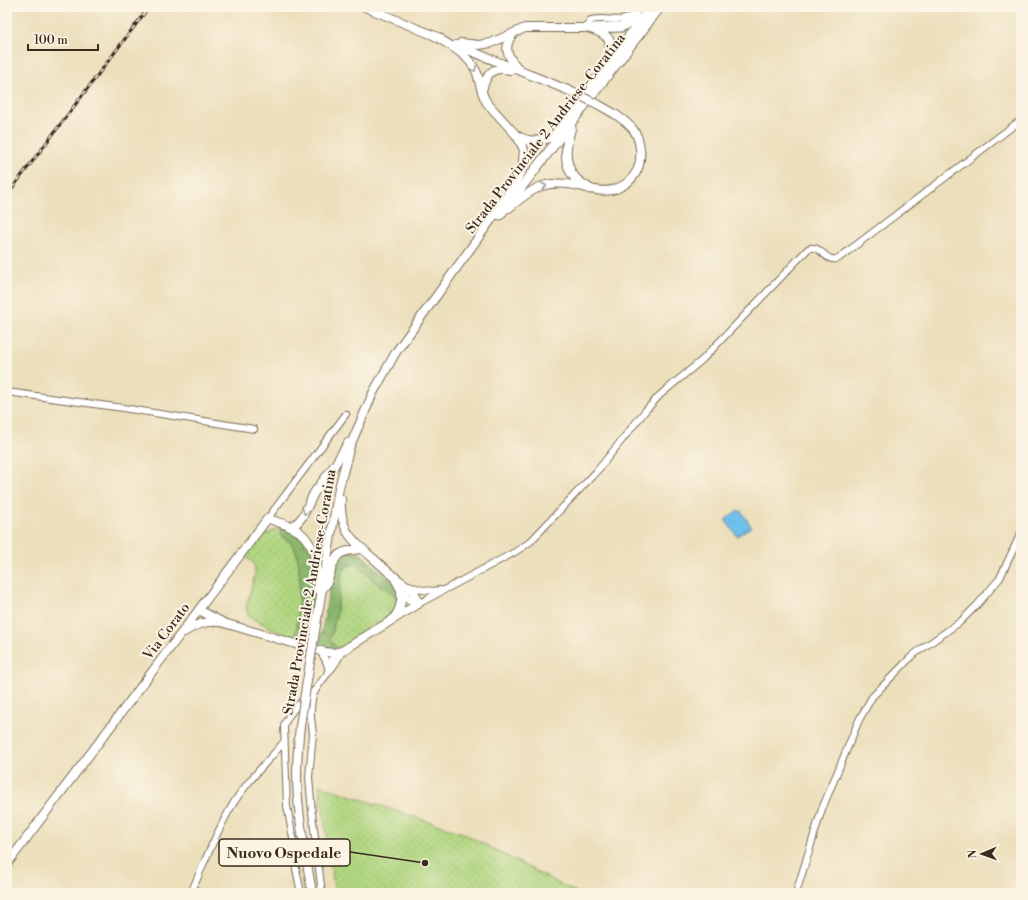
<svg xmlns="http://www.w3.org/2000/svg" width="1028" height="900" font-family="'Libre Bodoni',serif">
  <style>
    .grass { fill: url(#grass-dots); stroke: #76804f }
    .forest { fill: url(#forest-crowns); stroke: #647046 }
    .water { fill: url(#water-ripples); stroke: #567685 }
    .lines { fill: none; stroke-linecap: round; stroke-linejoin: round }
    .minor-casing { stroke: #796955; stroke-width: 8 }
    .major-casing { stroke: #796955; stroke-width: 10 }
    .highway-casing { stroke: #796955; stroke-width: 11 }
    .minor { stroke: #fff; stroke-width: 6 }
    .major { stroke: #fff; stroke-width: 8 }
    .highway { stroke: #fff; stroke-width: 9 }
    .rail-casing { stroke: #3b2a1e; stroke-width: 3 }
    .rail { stroke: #fcf5e5; stroke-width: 1.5; stroke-dasharray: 4.5; stroke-linecap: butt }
    .major-bridge-casing { stroke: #796955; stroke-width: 10; stroke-linecap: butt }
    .major-bridge { stroke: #fff; stroke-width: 8 }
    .oneway { stroke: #a79f9a }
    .labels { text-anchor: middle; stroke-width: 4; stroke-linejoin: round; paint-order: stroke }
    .street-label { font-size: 14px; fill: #3b2a1e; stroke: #fcf5e5 }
    .leader { fill: none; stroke: #3b2a1e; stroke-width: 1.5 }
    .callout-dot { fill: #3b2a1e; stroke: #fcf5e5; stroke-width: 1.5 }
    .callout { fill: #fcf5e5; stroke: #3b2a1e; stroke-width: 1.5 }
    .callout-label { font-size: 15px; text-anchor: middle; font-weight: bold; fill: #3b2a1e }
  </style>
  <defs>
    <pattern id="grass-dots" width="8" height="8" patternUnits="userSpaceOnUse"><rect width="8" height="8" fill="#b0d680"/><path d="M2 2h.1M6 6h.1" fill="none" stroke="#98b86e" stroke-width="1.8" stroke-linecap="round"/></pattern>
    <pattern id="forest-crowns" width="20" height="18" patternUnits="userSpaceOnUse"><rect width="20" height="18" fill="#8cb76e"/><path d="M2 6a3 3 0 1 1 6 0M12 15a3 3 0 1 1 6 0" fill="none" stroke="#74955a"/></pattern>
    <pattern id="water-ripples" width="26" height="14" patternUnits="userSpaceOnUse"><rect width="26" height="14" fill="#70c1ec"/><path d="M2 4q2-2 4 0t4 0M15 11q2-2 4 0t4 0" fill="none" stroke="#5d9dbf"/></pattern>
  </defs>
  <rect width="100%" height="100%" fill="#fcf5e5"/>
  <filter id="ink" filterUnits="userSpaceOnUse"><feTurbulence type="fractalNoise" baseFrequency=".025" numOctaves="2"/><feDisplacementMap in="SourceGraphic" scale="8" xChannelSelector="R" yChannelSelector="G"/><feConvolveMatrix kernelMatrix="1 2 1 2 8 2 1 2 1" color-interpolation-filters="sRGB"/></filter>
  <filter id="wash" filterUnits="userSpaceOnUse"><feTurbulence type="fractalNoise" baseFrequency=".012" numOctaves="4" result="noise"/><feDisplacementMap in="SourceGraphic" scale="16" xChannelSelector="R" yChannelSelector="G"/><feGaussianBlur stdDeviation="0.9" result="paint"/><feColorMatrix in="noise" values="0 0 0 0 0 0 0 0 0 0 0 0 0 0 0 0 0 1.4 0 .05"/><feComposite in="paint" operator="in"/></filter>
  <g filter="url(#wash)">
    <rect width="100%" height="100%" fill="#ecdfbc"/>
    <!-- grass -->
    <g class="grass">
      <path d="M280,528L281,536C284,538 288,540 291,543C306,557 297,620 295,640L249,617L246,608L255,574L254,564L245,556L262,536Z"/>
      <path d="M355,564L378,584L394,594L396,599L400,600L399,607L389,618L366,629L344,647L338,648L330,640C337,618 339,594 342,571L348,566Z"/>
      <polygon points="319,785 463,833 577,893 335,893"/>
    </g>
    <!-- forest -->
    <g class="forest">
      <path d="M280,528L302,536L312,552L316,575L308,643L295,640C297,620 306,557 291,543C288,540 284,538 281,536Z"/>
      <path d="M350,551L361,554L396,585L400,600L396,599L394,594L378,584L355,564L348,566L342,571C339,594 337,618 330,640L338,648L331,650L319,647L334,564L341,554Z"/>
    </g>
    <!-- water -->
    <polygon class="water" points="737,511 741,511 751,526 751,527 737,536 726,521 726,519"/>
  </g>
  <g filter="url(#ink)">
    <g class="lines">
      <defs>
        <g id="minor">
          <path d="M589,28V23L591,20C613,15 623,29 641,7"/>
          <polyline points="7,392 123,408 254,429"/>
          <polyline points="268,518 346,414"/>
          <path d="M409,585C419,590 429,592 440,590"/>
          <path d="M418,604L515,552L530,542L597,471L646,410L660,395L702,360L808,249C820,242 826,265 839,258L1021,120"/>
          <polyline points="320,651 325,659 328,667"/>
          <polyline points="327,674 334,653"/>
          <polyline points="301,707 303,707 311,718 313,734 309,777 312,813 322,893"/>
          <path d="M311,718C311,712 311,705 312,699C315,683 336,669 342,651"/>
          <path d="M191,893C204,863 216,832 233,804C247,781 267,762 284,742"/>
          <path d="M301,893L296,869L295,849L287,806L284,725C291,709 303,700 316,689"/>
          <polyline points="796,893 822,809 859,720 872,697 913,655 960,622 978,604 1000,578 1021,533"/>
        </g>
        <g id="major">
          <polyline points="365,7 440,38"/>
          <path d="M513,34C502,47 508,58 519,69"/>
          <polyline points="461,43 479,45 491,43 525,28 589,28"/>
          <polyline points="456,45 570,91"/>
          <path d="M482,90C487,74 491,66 510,70"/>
          <path d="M509,208C535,186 548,178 583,187C593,190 605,193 616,189C623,186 631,181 635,174C643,162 642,140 632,128C622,117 610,111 597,104"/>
          <path d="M341,499C340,511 343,528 351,537C357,545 366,552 374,559C381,565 387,572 395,577C405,585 417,590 418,604"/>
          <polyline points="290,527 297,523 303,516 314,493 334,466 348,443"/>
          <path d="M394,577C401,591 404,597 418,604"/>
          <path d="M326,585C337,559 329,551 363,549"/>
          <polyline points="199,610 224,623 309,648 325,652 334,653 342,651 418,604"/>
          <path d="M394,618C400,609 402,603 401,592"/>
          <path d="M316,625L339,488L350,446L373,393L396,352L496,213L522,171L524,150L517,136L487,103C481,94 480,83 477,73C469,55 451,46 435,36"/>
          <path d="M184,632C198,624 203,621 220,622"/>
          <path d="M301,719C298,740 297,760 297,780C298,818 306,856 312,893"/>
          <path d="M7,864L268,518C277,523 283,523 291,527C316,538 318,566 318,590"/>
        </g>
        <g id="highway">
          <polyline points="589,28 621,27 641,18"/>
          <path d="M592,29C612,35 612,43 609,62"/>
          <path d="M571,127C566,144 562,162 575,178C579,182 585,186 590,189"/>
          <polyline points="556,133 651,7"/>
          <path d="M517,136C532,144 538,141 554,136"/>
          <polyline points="500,215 660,7"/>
        </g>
      </defs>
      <!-- minor casing -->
      <use href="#minor" class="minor-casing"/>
      <!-- major casing -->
      <use href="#major" class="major-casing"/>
      <!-- highway casing -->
      <use href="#highway" class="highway-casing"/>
      <!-- minor -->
      <use href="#minor" class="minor"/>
      <!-- major -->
      <use href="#major" class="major"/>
      <!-- highway -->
      <use href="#highway" class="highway"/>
      <defs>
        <polyline id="rail" points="7,195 149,7"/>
      </defs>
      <!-- rail casing -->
      <use href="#rail" class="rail-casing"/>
      <!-- rail -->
      <use href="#rail" class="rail"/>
      <defs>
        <g id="major-bridge">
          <polyline points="570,91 597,104"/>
          <polyline points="301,719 316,625"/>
        </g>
      </defs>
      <!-- major-bridge casing -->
      <use href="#major-bridge" class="major-bridge-casing"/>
      <!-- major-bridge -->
      <use href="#major-bridge" class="major-bridge"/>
    </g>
    <!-- one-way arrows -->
    <defs><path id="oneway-chevron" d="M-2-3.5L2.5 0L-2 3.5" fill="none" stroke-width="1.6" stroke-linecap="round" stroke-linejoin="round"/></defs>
    <g class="oneway">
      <use href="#oneway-chevron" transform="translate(474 69) rotate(62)"/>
      <use href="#oneway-chevron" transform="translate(544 186) rotate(-14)"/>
      <use href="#oneway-chevron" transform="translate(305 512) rotate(117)"/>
    </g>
  </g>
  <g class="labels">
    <!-- street labels -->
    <g class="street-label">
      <text transform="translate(545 133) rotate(-52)" y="5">Strada Provinciale 2 Andriese-Coratina</text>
      <text transform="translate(309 592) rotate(-80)" y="5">Strada Provinciale 2 Andriese-Coratina</text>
      <text transform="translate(166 631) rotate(-53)" y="5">Via Corato</text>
    </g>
  </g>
  <!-- callouts -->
  <path class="leader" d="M425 863L350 852"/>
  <circle class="callout-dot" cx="425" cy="863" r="4"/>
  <rect class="callout" x="219" y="839" width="131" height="27" rx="4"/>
  <g class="callout-label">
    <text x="284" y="858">Nuovo Ospedale</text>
  </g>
  <!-- margin -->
  <rect width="1028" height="900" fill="none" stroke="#fcf5e5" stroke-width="24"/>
  <!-- north arrow -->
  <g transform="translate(982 854) rotate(268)" stroke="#fcf5e5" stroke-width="3" paint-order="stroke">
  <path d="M0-3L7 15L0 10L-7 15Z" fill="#3b2a1e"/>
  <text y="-6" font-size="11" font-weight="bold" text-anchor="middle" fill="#3b2a1e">N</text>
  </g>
  <!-- scale -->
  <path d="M28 44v6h70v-6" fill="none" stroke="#3b2a1e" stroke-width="2"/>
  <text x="34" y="44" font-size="12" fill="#3b2a1e" stroke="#fcf5e5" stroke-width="3" paint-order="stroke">100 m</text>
</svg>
